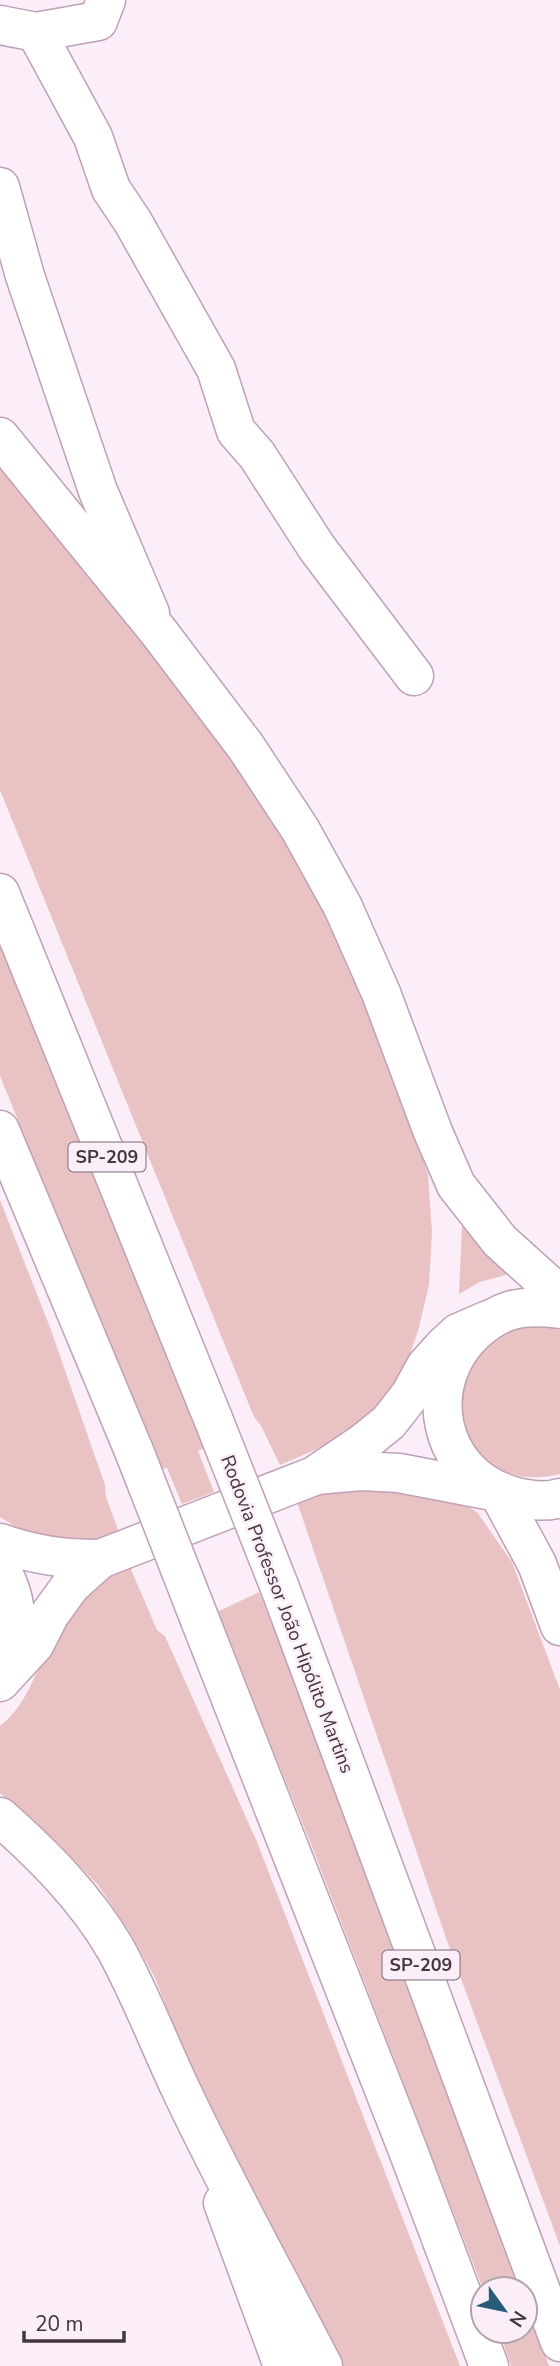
<svg xmlns="http://www.w3.org/2000/svg" width="560" height="2366" font-family="'Nunito Sans',sans-serif">
  <style>
    .green { fill: #e9c3c3 }
    .lines { fill: none; stroke-linecap: round; stroke-linejoin: round }
    .minor-casing { stroke: #bfa0b6; stroke-width: 41 }
    .highway-casing { stroke: #bfa0b6; stroke-width: 41 }
    .minor { stroke: #fff; stroke-width: 38 }
    .highway { stroke: #fff; stroke-width: 38 }
    .highway-bridge-casing { stroke: #bfa0b6; stroke-width: 41; stroke-linecap: butt }
    .highway-bridge { stroke: #fff; stroke-width: 38 }
    .labels { text-anchor: middle; stroke-width: 5; stroke-linejoin: round; paint-order: stroke }
    .shield { fill: #fceef8; stroke: #7a6d76; stroke-width: 2 }
    .shield-label { font-size: 18px; font-weight: bold; fill: #43363f }
    .street-label { font-size: 19px; fill: #43363f; stroke: #fceef8 }
  </style>
  <rect width="100%" height="100%" fill="#fceef8"/>
  <!-- green -->
  <g class="green">
    <polygon points="0,458 256,789 317,896 348,966 408,1112 428,1175 432,1232 429,1285 418,1331 402,1377 382,1407 357,1425 322,1447 280,1465 261,1426 254,1417 0,790"/>
    <polygon points="0,942 204,1448 198,1451 214,1492 182,1504 167,1468 161,1469 0,1076"/>
    <polygon points="0,1200 51,1330 105,1485 106,1497 119,1532 86,1543 28,1535 0,1517"/>
    <polygon points="462,1226 513,1273 480,1282 459,1294"/>
    <path d="M542,1326L560,1330V1474C512,1486 470,1465 460,1414C458,1404 457,1388 462,1377C465,1372 471,1366 475,1360C481,1353 487,1341 496,1336C511,1328 525,1327 542,1326Z"/>
    <polygon points="365,1486 458,1500 477,1512 512,1562 560,1690 560,2246 447,1941 297,1502 335,1490"/>
    <path d="M129,1565L157,1630L165,1636L257,1842L460,2366H332L210,2119L155,1978L129,1931L98,1885L56,1842L0,1793V1726C42,1693 41,1632 77,1595C88,1584 114,1573 129,1565Z"/>
    <polygon points="259,1592 351,1824 521,2289 483,2289 311,1844 217,1612"/>
    <polygon points="525,2300 549,2366 511,2366 499,2331 525,2331"/>
  </g>
  <g class="lines">
    <defs>
      <g id="minor">
        <polyline points="0,25 36,32 98,21 106,0"/>
        <polyline points="36,32 93,137 111,189 133,222 216,369 236,431 257,455 317,548 414,676"/>
        <polyline points="0,187 25,276 98,491 150,613"/>
        <path d="M560,1309C544,1307 528,1306 512,1310C498,1314 486,1322 476,1331C419,1383 437,1475 513,1496C528,1500 544,1503 560,1498"/>
        <polyline points="316,1475 361,1471 399,1473 498,1492 537,1564 560,1626"/>
        <path d="M0,1543C35,1555 62,1559 100,1559"/>
        <path d="M0,1568C20,1601 20,1639 3,1672"/>
        <polyline points="0,1682 34,1645 50,1614 71,1585 100,1559 314,1476 363,1443 389,1422 410,1395 426,1366 444,1346 458,1333 488,1320"/>
        <polyline points="223,2203 283,2366"/>
      </g>
      <g id="highway">
        <polyline points="0,437 158,631 246,747 300,829 343,907 381,993 433,1132 456,1185 500,1241 560,1295"/>
        <polyline points="0,893 214,1421"/>
        <polyline points="0,1130 134,1451"/>
        <polyline points="280,1588 560,2342"/>
        <polyline points="200,1620 407,2148 489,2366"/>
        <path d="M0,1817C44,1856 85,1897 115,1948C141,1995 159,2044 182,2092C226,2185 276,2275 323,2366"/>
      </g>
    </defs>
    <!-- minor casing -->
    <use href="#minor" class="minor-casing"/>
    <!-- highway casing -->
    <use href="#highway" class="highway-casing"/>
    <!-- minor -->
    <use href="#minor" class="minor"/>
    <!-- highway -->
    <use href="#highway" class="highway"/>
    <defs>
      <g id="highway-bridge">
        <polyline points="214,1421 280,1588"/>
        <polyline points="134,1451 200,1620"/>
      </g>
    </defs>
    <!-- highway-bridge casing -->
    <use href="#highway-bridge" class="highway-bridge-casing"/>
    <!-- highway-bridge -->
    <use href="#highway-bridge" class="highway-bridge"/>
  </g>
  <g class="labels">
    <!-- shield labels -->
    <g class="shield">
      <rect x="68.5" y="1142.5" width="77" height="29" rx="5"/>
      <rect x="382.5" y="1950.5" width="77" height="29" rx="5"/>
    </g>
    <g class="shield-label">
      <text x="107" y="1163">SP-209</text>
      <text x="421" y="1971">SP-209</text>
    </g>
    <!-- street labels -->
    <g class="street-label">
      <text transform="translate(288 1614) rotate(69)" y="7">Rodovia Professor João Hipólito Martins</text>
    </g>
  </g>
  <!-- north arrow -->
  <g transform="translate(504 2310) rotate(123)"><circle r="33" fill="#fceef8" stroke="#b2a4ae" stroke-width="2"/>
  <path d="M0-5L12 26L0 18L-12 26Z" fill="#275c78"/>
  <text y="-10" font-size="19" font-weight="bold" text-anchor="middle" fill="#43363f">N</text>
  </g>
  <!-- scale -->
  <path d="M24 2331v10h100v-10" fill="none" stroke="#43363f" stroke-width="3.5"/>
  <text x="35" y="2331" font-size="21" fill="#43363f" stroke="#fceef8" stroke-width="5" paint-order="stroke">20 m</text>
</svg>
